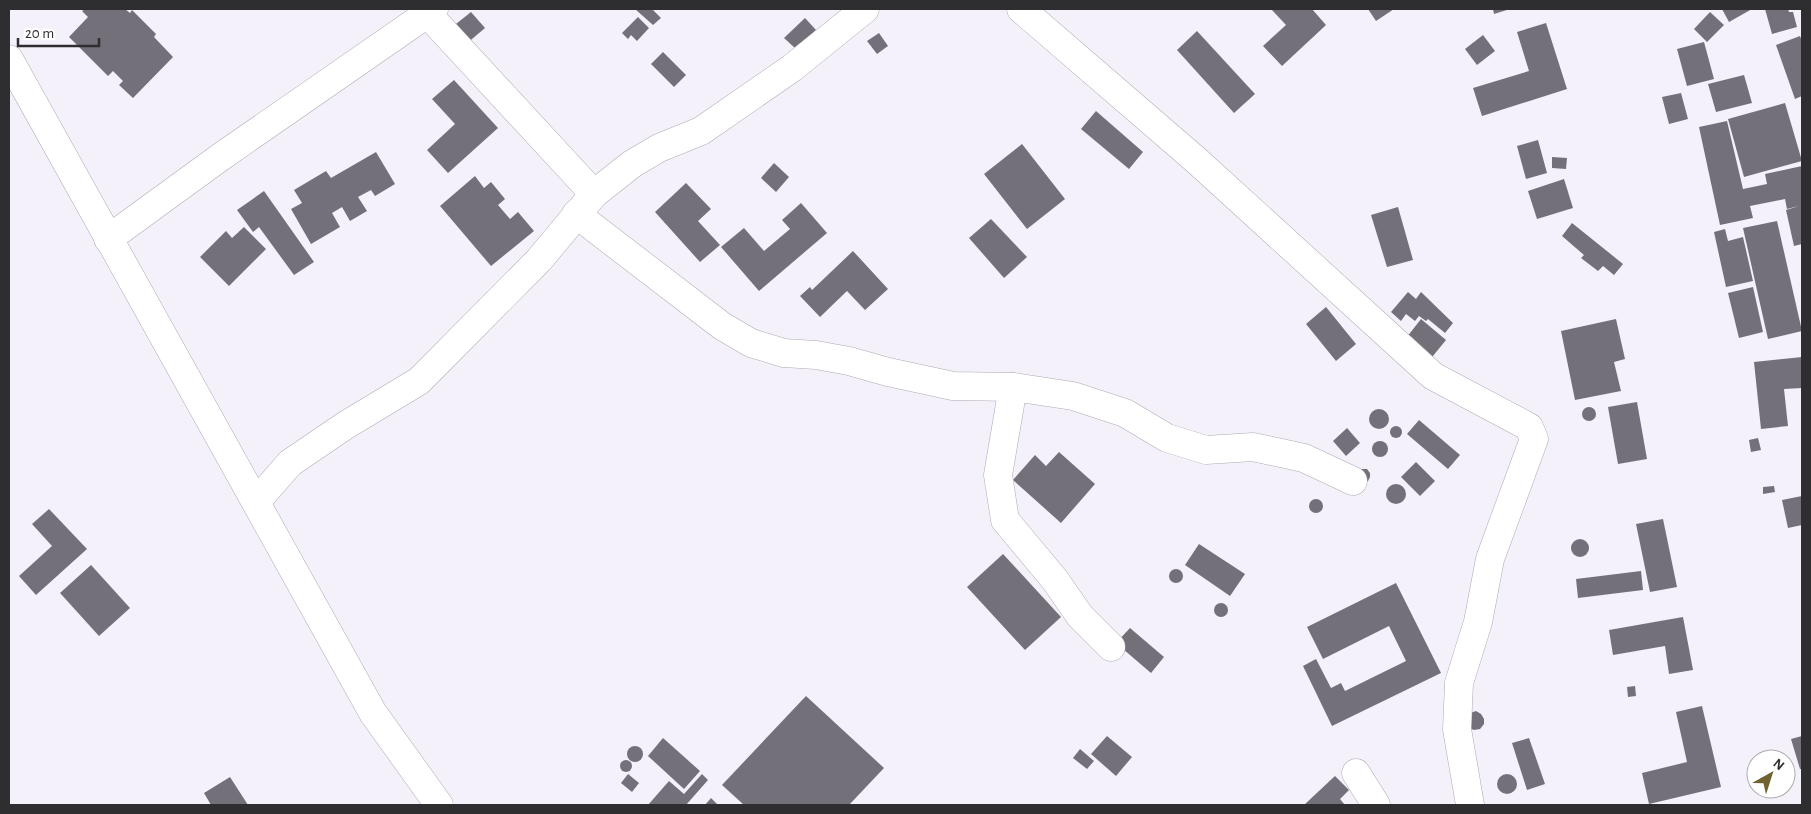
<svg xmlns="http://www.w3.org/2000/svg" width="1811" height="814" font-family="'Alegreya Sans',sans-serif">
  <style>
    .building { fill: #747079 }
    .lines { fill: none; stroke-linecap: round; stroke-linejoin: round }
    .minor-casing { stroke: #aeaab3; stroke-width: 29 }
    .minor { stroke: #fff; stroke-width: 28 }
  </style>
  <rect width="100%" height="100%" fill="#f5f1fb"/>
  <!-- building -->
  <g class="building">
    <polygon points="85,9 125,9 130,13 132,10 156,34 154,37 173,57 133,98 119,85 123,81 113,71 108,76 69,37 88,17 82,11"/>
    <polygon points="635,9 652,9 661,18 653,25"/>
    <polygon points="1271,9 1312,9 1326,25 1282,66 1263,46 1286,25"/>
    <polygon points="1368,9 1394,9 1376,21"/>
    <polygon points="1493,9 1510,9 1494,14"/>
    <polygon points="1722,9 1752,9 1729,22"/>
    <polygon points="1765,9 1788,9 1789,12 1793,12 1797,27 1772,34"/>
    <polygon points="471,12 485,28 465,45 451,28"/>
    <polygon points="1710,12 1724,25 1707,42 1694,29"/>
    <polygon points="638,17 649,28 637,41 631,35 628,39 622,33"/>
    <polygon points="805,18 816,30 796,49 784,38"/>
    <polygon points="1546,23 1567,89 1482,116 1473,88 1529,71 1517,32"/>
    <polygon points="1197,31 1255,94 1234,113 1177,50"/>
    <polygon points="879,33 888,46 877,54 867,41"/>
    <polygon points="1483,35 1495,51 1477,65 1465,49"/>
    <polygon points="1800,36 1802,41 1802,96 1795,99 1776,45"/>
    <polygon points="1704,42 1714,79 1687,86 1677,49"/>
    <polygon points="663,52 686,75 674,87 651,64"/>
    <polygon points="1744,75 1752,103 1716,112 1708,84"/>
    <polygon points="454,80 498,128 448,173 427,150 455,124 432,99"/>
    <polygon points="1681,93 1688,119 1669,124 1662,97"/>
    <polygon points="1785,103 1802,161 1744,177 1728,119"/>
    <polygon points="1096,111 1143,152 1129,169 1081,129"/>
    <polygon points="1727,121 1743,189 1767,184 1765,174 1802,166 1802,244 1794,246 1786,210 1799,206 1787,209 1785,199 1750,206 1753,218 1720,225 1699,127"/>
    <polygon points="1538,140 1547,173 1526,179 1517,146"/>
    <polygon points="1022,144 1065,199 1027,229 984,174"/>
    <polygon points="376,152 395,184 375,196 371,190 358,197 367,211 350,221 342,207 332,213 340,227 311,244 291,209 302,203 294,190 326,171 331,178"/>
    <polygon points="1552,157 1567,158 1566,169 1552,168"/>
    <polygon points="774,163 789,177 776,192 761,178"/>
    <polygon points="475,176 484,188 491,182 505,199 498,205 510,219 518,212 534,231 491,266 440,206"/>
    <polygon points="1564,179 1573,208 1537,219 1528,191"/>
    <polygon points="686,183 711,209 698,221 720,245 700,262 655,212"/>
    <polygon points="264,191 314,262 294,275 259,227 253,232 237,210"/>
    <polygon points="801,203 827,233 759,291 721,247 744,228 764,251 790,229 782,220"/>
    <polygon points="1398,207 1413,260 1387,267 1371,215"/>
    <polygon points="991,219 1027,257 1004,278 969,238"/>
    <polygon points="1777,221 1802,331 1768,339 1743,228"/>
    <polygon points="1572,223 1623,264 1614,275 1603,266 1598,271 1581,258 1584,255 1562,236"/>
    <polygon points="244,227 266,249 229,286 200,257 226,231 232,238"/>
    <polygon points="1725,229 1728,241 1743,237 1753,281 1726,287 1714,232"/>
    <polygon points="853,251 888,289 865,310 847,291 820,317 800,296 810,287 812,290"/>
    <polygon points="1753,287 1763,332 1739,338 1728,293"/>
    <polygon points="1408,292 1416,299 1421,292 1453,323 1445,333 1428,319 1426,321 1419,316 1415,321 1406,314 1401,321 1391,312"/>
    <polygon points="1326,307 1356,344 1336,361 1306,324"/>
    <polygon points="1421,319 1446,340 1428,362 1403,342"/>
    <polygon points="1616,319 1625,359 1614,362 1621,391 1575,400 1561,331"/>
    <polygon points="1802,357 1802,388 1784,389 1788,426 1761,429 1754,362"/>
    <polygon points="1637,402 1647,459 1618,464 1608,407"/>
    <circle cx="1589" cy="414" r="7"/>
    <circle cx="1379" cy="419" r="10"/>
    <polygon points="1419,420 1460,455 1448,469 1407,434"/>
    <circle cx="1396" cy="432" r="6"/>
    <polygon points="1347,428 1360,443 1346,456 1333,441"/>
    <polygon points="1758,438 1761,450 1751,452 1749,440"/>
    <circle cx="1380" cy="449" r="8"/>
    <polygon points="1059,452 1095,484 1061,523 1013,480 1035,455 1046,466"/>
    <polygon points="1416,462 1435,481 1420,496 1401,477"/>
    <polygon points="1362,469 1367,469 1370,473 1370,477 1368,481 1364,483 1358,470"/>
    <circle cx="1396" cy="494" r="10"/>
    <polygon points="1774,486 1775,492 1763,494 1763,487"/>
    <polygon points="1802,496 1802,525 1788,528 1782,500"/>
    <circle cx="1316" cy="506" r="7"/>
    <polygon points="49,509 87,549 36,595 19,576 52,546 32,524"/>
    <polygon points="1663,519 1677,587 1650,592 1636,524"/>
    <circle cx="1580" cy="548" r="9"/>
    <polygon points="1199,544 1245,574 1230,596 1185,565"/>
    <polygon points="1003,554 1061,617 1025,650 967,587"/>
    <polygon points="91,565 130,608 99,636 60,593"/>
    <circle cx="1176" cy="576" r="7"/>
    <polygon points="1641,571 1643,590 1578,598 1576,579"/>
    <polygon points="1396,583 1441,673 1332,726 1303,666 1316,659 1331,688 1341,683 1345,691 1406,661 1389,626 1323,659 1307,627"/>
    <circle cx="1221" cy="610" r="7"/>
    <polygon points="1683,617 1693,670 1669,674 1665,646 1613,655 1609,630"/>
    <polygon points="1130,628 1164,657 1151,673 1116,643"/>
    <polygon points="1635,686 1636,696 1628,697 1627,687"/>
    <polygon points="806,696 884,768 849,805 744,805 722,785"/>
    <polygon points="1702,706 1721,787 1649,804 1642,773 1687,762 1676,712"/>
    <polygon points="1476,711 1481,714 1484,719 1484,724 1480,729 1474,730 1469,728 1470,713"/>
    <polygon points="1107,736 1132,757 1116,776 1091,754"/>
    <polygon points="1802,736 1802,769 1800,769 1791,739"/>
    <polygon points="663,738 700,771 684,789 648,756"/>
    <polygon points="1529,738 1545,784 1527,790 1512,743"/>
    <circle cx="635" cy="754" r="8"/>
    <polygon points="1080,749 1094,761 1087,769 1073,758"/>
    <circle cx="626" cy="766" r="6"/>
    <circle cx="1507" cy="784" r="10"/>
    <polygon points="628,774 639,783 632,792 621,783"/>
    <polygon points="702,774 708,780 686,805 648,805 669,781 684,794"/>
    <polygon points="1335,776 1349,790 1340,799 1345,805 1304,805"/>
    <polygon points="230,777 248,805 211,805 204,793"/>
    <polygon points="711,798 718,805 705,805"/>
  </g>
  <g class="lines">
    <defs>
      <g id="minor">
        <polyline points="423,9 594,194"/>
        <polyline points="1021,9 1196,160 1433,376 1529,427 1534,439 1490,559 1478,622 1459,683 1457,729 1470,805"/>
        <polyline points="9,59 373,713 439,805"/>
        <polyline points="576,214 722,326 751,343 784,353 816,355 849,361 888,372 953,386 1013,387 1073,396 1125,413 1167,438 1206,450 1253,447 1304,458 1353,481"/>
        <polyline points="108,239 222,156 434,9"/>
        <polyline points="1013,387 998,475 1005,520 1055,580 1080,616 1111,647"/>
        <polyline points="256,502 290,463 346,425 419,381 539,260 594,194 632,164 659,148 701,131 792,68 865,9"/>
        <polyline points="1356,773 1376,805"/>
      </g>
    </defs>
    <!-- minor casing -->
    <use href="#minor" class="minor-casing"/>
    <!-- minor -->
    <use href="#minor" class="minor"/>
  </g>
  <!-- border -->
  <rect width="1811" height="814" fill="none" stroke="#2e2d30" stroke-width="20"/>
  <!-- north arrow -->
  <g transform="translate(1771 774) rotate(39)"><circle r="24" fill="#ffffff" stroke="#ababac"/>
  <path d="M0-4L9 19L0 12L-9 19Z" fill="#706330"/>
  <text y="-8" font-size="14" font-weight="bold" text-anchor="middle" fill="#2e2d30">N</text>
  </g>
  <!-- scale -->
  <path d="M18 38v8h81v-8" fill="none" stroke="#2e2d30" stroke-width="2.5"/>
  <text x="25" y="38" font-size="15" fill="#2e2d30" stroke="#ffffff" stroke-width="4" paint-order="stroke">20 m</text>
</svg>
